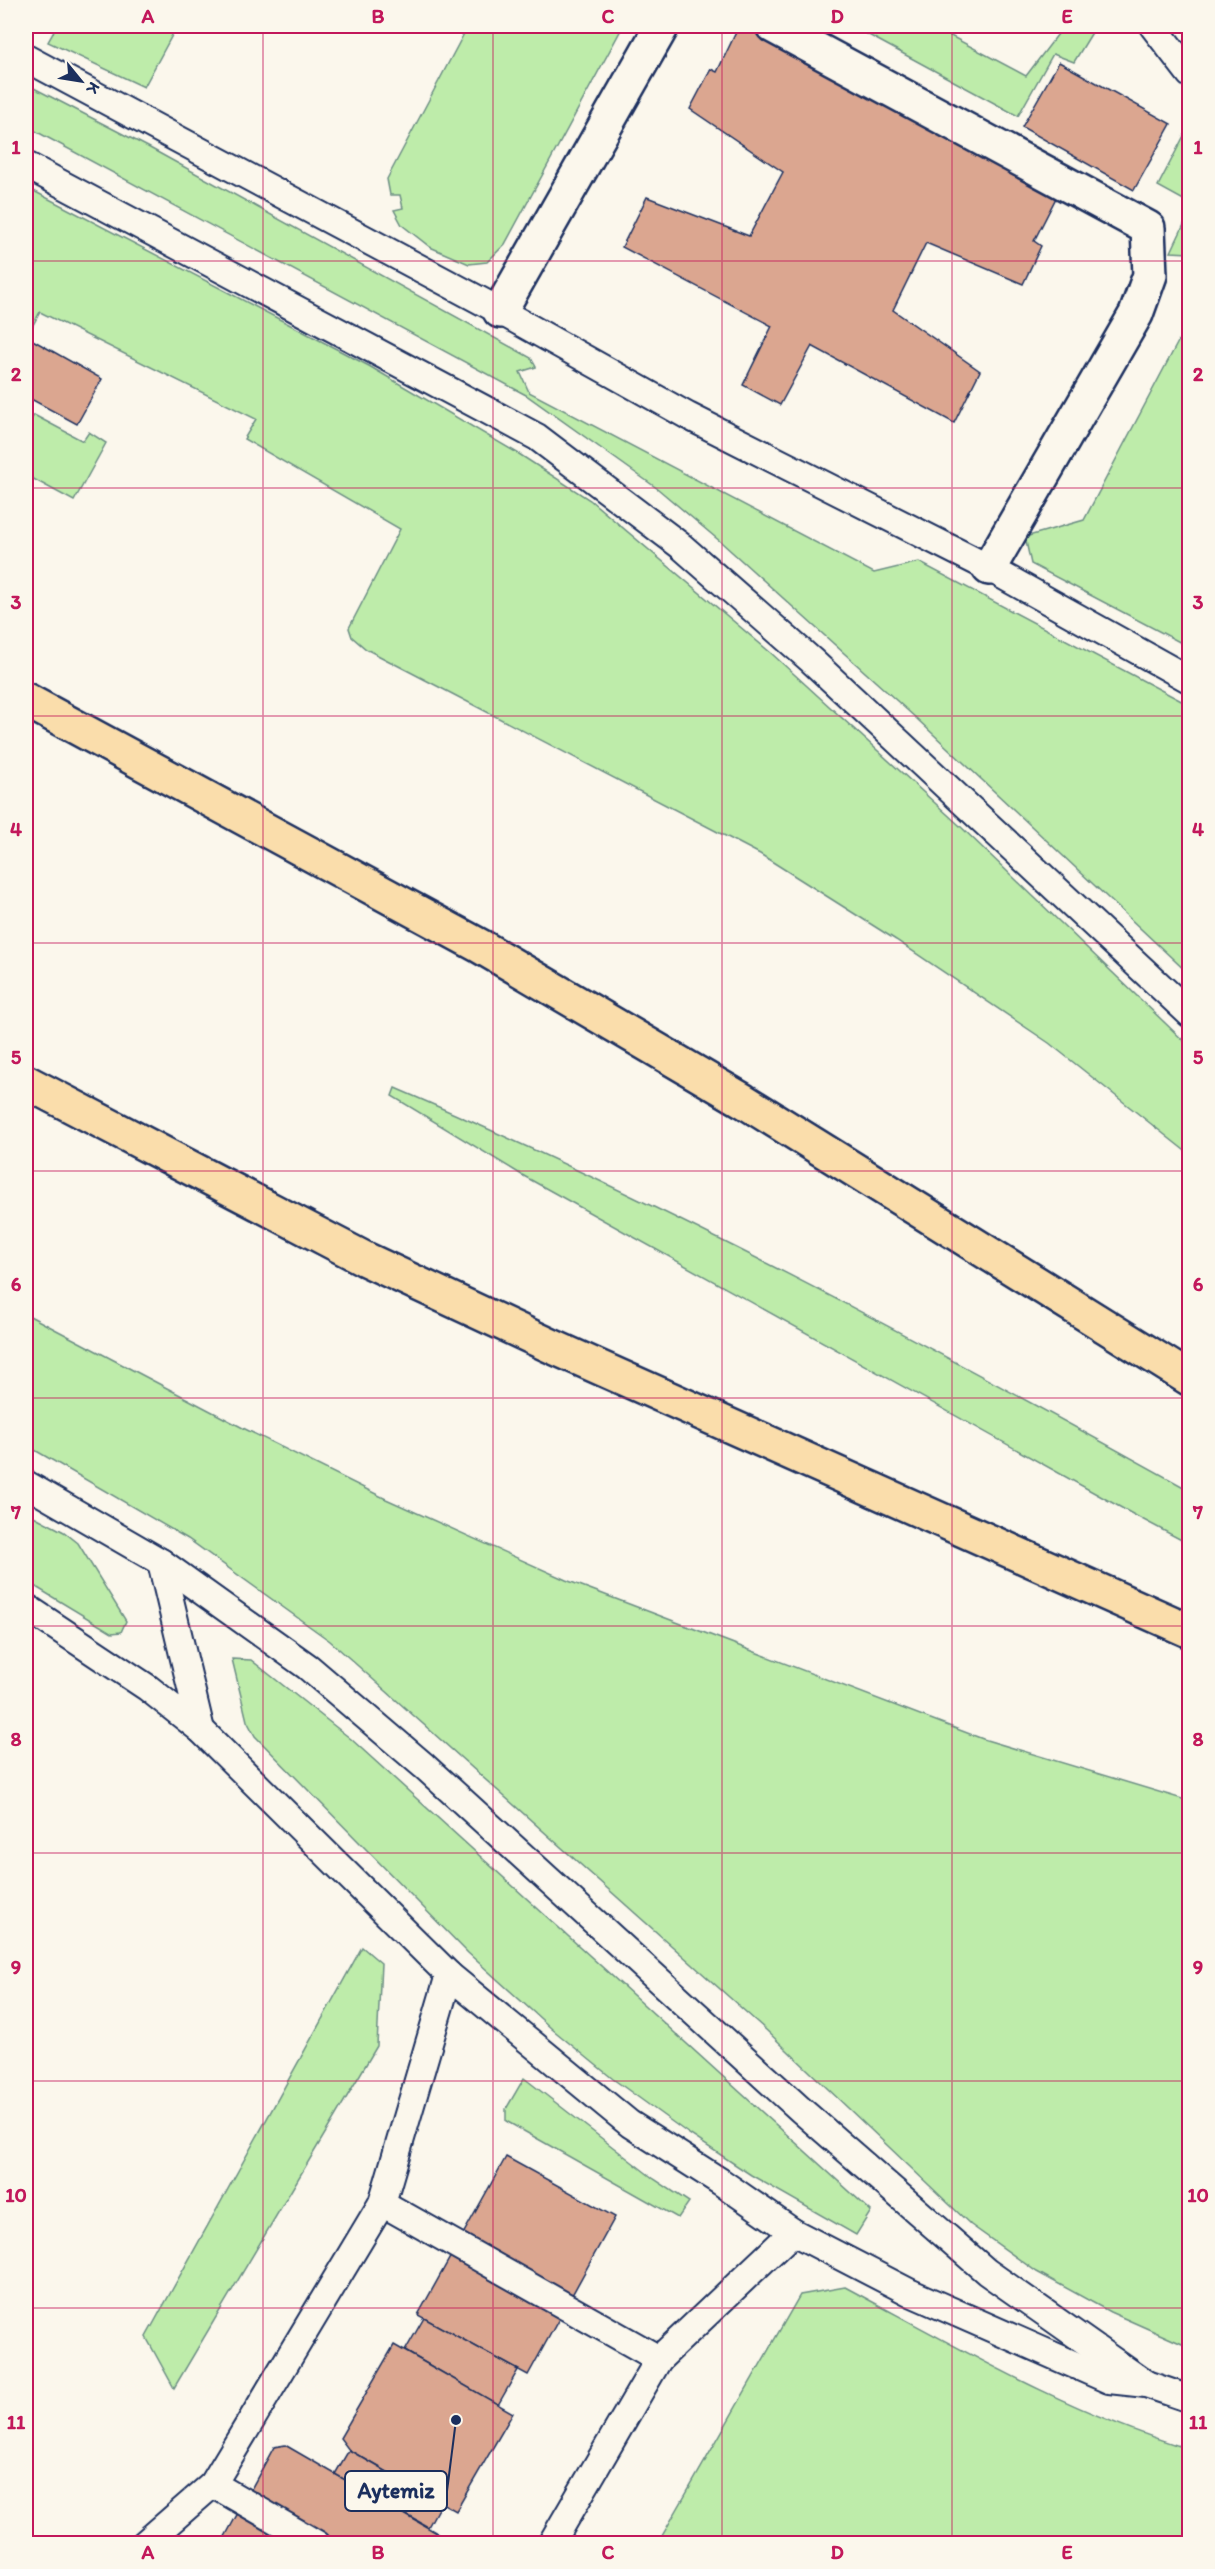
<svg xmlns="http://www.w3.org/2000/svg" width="1215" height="2569" font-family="Itim,sans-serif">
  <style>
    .green { fill: #beecaa; stroke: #6c8e84; stroke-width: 1.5 }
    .building { fill: #dba690; stroke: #1b2f5e; stroke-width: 1.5 }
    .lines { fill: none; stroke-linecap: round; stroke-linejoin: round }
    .lane-casing { stroke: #1b2f5e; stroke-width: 30 }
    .street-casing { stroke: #1b2f5e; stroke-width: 38 }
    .highway-casing { stroke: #1b2f5e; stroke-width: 38 }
    .lane { stroke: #fbf7ec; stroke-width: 26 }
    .street { stroke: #fbf7ec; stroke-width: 33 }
    .highway { stroke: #faddab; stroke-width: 33 }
    .grid { fill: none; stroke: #c2185b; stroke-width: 1.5; stroke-opacity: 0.55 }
    .leader { fill: none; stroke: #1b2f5e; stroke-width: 2 }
    .callout-dot { fill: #1b2f5e; stroke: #fbf7ec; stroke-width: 2 }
    .callout { fill: #fbf7ec; stroke: #1b2f5e; stroke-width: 2 }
    .callout-label { font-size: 22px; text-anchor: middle; font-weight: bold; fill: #1b2f5e }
    .neatline { fill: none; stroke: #c2185b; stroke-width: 2 }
    .grid-label { font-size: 20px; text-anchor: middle; font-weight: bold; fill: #c2185b }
  </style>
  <rect width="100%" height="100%" fill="#fbf7ec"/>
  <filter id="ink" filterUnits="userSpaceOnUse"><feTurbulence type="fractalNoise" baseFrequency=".0167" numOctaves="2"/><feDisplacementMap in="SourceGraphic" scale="12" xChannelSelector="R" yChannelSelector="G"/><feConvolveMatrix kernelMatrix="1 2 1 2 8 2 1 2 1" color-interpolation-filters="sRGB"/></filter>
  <g filter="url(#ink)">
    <!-- green -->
    <g class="green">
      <polygon points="57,26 177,26 144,87 48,42"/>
      <polygon points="468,26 623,26 505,244 487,262 469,264 430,247 402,225 394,210 403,208 400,195 390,195 387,179"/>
      <polygon points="852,26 932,26 1026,76 1064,26 1096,26 1074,62 1053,54 1018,116"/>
      <polygon points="26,84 148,147 531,358 536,367 520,372 529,392 874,573 919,562 1189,705 1189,974 917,719 722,543 658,489 526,395 26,126"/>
      <polygon points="1189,126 1190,203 1189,203 1158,186"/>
      <polygon points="26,187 369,366 519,454 590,500 771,653 959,825 1189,1046 1189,1154 1049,1043 896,940 760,854 366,649 352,637 349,628 400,529 244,439 256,419 40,312 26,338"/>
      <polygon points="1189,214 1189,253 1171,252"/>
      <polygon points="1189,321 1189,647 1031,564 1025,537 1084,520"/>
      <polygon points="34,415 83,441 89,432 106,443 74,501 26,475 26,421 29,423"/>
      <path d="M395,1088C668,1205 930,1346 1189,1490V1544L1138,1517L522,1175L392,1096Z"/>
      <polygon points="26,1314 243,1428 386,1499 566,1580 983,1739 1189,1801 1189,2347 1110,2312 1037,2272 971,2225 766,2030 330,1641 188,1539 26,1445"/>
      <polygon points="26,1512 64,1532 78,1543 126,1621 121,1632 112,1633 26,1581"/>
      <polygon points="232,1659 251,1660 351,1739 871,2211 856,2235 751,2175 689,2134 613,2079 552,2029 468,1953 255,1736 247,1721"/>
      <polygon points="362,1947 381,1963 377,2046 174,2388 146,2337"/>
      <polygon points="524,2078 654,2179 689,2202 678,2218 506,2121 506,2109"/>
      <path d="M845,2287C957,2347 1067,2412 1189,2449V2543H658L800,2295Z"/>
    </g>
    <!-- building -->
    <g class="building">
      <polygon points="739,26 756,26 1062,186 1034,241 1041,246 1023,284 926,243 893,310 980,371 954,423 812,346 780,405 743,385 772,326 622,247 647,197 749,236 783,172 690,109 711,69 717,72"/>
      <polygon points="1059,62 1171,124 1134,190 1022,127"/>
      <polygon points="29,338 102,379 77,424 31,399 26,409 26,345"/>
      <polygon points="506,2157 615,2217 528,2375 418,2315"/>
      <polygon points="424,2318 518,2370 498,2405 405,2351"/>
      <polygon points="394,2345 513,2413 456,2511 349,2450 340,2438"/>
      <polygon points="285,2445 456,2544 221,2544 274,2447"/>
      <polygon points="349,2450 441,2503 428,2527 335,2474"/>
    </g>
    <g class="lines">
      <defs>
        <g id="lane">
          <polyline points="1153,26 1190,74"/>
          <polyline points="26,58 500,311 688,416 989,568 1190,680"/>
          <polyline points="26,165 537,437 681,546 811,660 1190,1014"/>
          <polyline points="26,1484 161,1562 308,1667 424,1766 801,2110 987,2272 1146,2384"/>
          <polyline points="161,1562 201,1730"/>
          <polyline points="26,1607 148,1688 201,1730 449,1975 630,2124 721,2182 793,2232 911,2293 1109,2380 1146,2384 1190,2399"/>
          <polyline points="449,1975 382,2203 659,2359 793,2232"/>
          <polyline points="213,2484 317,2544"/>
          <polyline points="144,2544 213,2484 382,2203"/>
          <polyline points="551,2544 659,2359"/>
        </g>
        <g id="street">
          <polyline points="773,26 1148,228 1150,275 1136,314 989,568"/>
          <polyline points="500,311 662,26"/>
        </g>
        <g id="highway">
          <polyline points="26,700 480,946 744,1101 1190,1379"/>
          <polyline points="26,1082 365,1259 549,1345 1190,1631"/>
        </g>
      </defs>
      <!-- lane casing -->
      <use href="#lane" class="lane-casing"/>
      <!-- street casing -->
      <use href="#street" class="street-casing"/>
      <!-- highway casing -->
      <use href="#highway" class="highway-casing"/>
      <!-- lane -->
      <use href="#lane" class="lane"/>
      <!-- street -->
      <use href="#street" class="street"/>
      <!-- highway -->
      <use href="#highway" class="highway"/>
    </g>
  </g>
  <!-- grid -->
  <path class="grid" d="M263,26V2544M493,26V2544M722,26V2544M952,26V2544M26,261H1190M26,488H1190M26,716H1190M26,943H1190M26,1171H1190M26,1398H1190M26,1626H1190M26,1853H1190M26,2081H1190M26,2308H1190"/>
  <!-- callouts -->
  <path class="leader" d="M456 2420L447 2491"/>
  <circle class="callout-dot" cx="456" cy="2420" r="6"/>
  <rect class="callout" x="345" y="2471" width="102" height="40" rx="6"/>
  <g class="callout-label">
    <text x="396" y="2498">Aytemiz</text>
  </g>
  <!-- margin -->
  <rect width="1215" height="2569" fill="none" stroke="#fbf7ec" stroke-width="66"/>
  <!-- north arrow -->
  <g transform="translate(81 81) rotate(120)" stroke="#fbf7ec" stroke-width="4.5" paint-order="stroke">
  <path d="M0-4.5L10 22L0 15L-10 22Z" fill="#1b2f5e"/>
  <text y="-9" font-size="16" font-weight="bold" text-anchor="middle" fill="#1b2f5e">K</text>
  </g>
  <rect x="33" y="33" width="1149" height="2503" class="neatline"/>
  <g class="grid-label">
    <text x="148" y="23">A</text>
    <text x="378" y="23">B</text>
    <text x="608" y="23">C</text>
    <text x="837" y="23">D</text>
    <text x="1067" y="23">E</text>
    <text x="16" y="154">1</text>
    <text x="1198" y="154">1</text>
    <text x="16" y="381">2</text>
    <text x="1198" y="381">2</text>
    <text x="16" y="609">3</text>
    <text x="1198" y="609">3</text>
    <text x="16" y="836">4</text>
    <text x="1198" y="836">4</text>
    <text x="16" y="1064">5</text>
    <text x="1198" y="1064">5</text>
    <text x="16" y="1291">6</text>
    <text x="1198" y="1291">6</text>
    <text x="16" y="1519">7</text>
    <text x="1198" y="1519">7</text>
    <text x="16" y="1746">8</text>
    <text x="1198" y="1746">8</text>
    <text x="16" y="1974">9</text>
    <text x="1198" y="1974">9</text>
    <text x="16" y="2202">10</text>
    <text x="1198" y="2202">10</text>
    <text x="16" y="2429">11</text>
    <text x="1198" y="2429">11</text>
    <text x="148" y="2559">A</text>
    <text x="378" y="2559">B</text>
    <text x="608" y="2559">C</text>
    <text x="837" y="2559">D</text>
    <text x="1067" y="2559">E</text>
  </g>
</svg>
